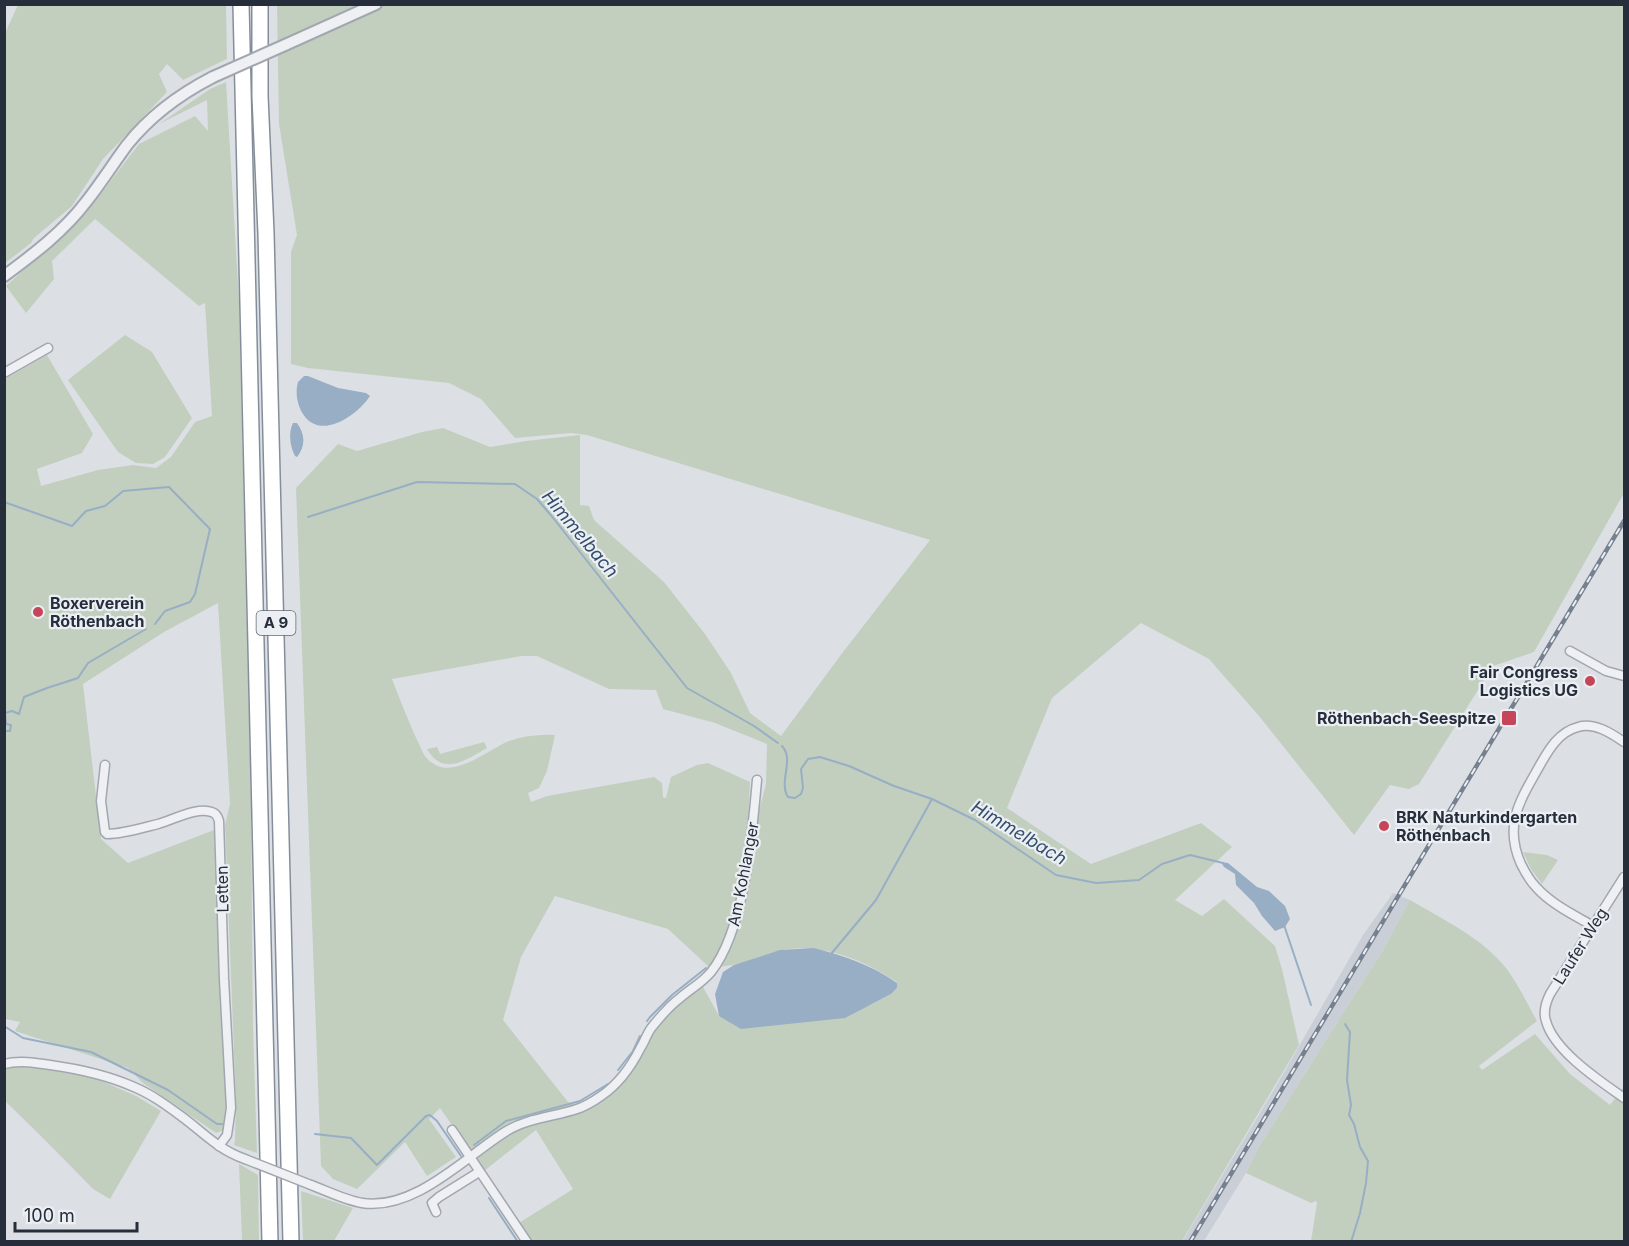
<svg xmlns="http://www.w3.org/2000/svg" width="1629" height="1246" font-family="Inter,sans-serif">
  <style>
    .built { fill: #cacfd7 }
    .green { fill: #c2cfbe; fill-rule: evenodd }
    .water { fill: #98aec4 }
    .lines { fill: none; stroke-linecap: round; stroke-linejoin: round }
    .stream { stroke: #98aec4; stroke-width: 2 }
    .minor-casing { stroke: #a2a7af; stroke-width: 11 }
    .tertiary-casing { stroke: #a2a7af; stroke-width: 14 }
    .motorway-casing { stroke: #848e9b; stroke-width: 18 }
    .minor { stroke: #eef0f4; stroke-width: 8 }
    .tertiary { stroke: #eef0f4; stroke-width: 10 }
    .motorway { stroke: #fff; stroke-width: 15 }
    .rail-casing { stroke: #76808e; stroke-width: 4.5 }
    .rail { stroke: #ebeff3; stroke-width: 2; stroke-dasharray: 7; stroke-linecap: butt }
    .minor-bridge-casing { stroke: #a2a7af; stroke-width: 11; stroke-linecap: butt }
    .tertiary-bridge-casing { stroke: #a2a7af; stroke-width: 14; stroke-linecap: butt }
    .minor-bridge { stroke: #eef0f4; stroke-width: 8 }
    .tertiary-bridge { stroke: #eef0f4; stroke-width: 10 }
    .poi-dot { fill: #c6455a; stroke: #ebeff3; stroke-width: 2 }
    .labels { text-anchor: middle; stroke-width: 4.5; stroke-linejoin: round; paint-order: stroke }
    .shield { fill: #ebeff3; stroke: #626872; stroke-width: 1.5 }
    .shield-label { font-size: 15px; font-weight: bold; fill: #272e3b }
    .poi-label { font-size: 16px; font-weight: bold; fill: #272e3b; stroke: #ebeff3; text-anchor: start }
    .street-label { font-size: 16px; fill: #272e3b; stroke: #ebeff3 }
    .water-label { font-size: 18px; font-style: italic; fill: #334d6c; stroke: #ebeff3 }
  </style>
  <rect width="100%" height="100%" fill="#dce0e5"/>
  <!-- built -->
  <polygon class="built" points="1393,893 1410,900 1383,950 1258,1148 1246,1173 1204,1241 1182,1242 1276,1086 1363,935"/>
  <!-- green -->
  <g class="green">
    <polygon points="18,5 226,5 227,59 183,80 167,64 159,74 167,92 103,159 72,206 34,238 31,243 5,263 5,33"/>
    <path d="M277,5H1624V493L1534,652L1493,666L1419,784L1409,789L1390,785L1354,835L1259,716L1209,659L1141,623L1052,698L1007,808L1091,864L1201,823L1232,847L1175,900L1202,916L1224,899L1275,946L1282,969L1299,1045L1182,1241H523L514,1226L573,1189L536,1130L484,1171L440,1108L429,1119L456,1157L427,1176L405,1142L357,1189L333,1179L321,1166L296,488L338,444L357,451L422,432L443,428L490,447L526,441L580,435V505L589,506L594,520L664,582L705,634L731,673L750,713L781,736L843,652L930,540L587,435L571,433L515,438L481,399L449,383L308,368L291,364V252L297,235L279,124ZM522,656H537L609,689L656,690L663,709L715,723L767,744L766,784L755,826L748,824L750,782L708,763L697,765L671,777L666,798L663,797L662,783L654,777L547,796L531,802L528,793L539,788L547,771L555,735C539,734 524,736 509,741C486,750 448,786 425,756C422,752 420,745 417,740C408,720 400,700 392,679ZM555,896L668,929L710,968C717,967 725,966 733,965C748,962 763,954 778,951C819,941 864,960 897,982V988L891,994L870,1005L719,1016L702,985L672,1009L652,1031L603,1098L584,1109L568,1102L503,1020L521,957Z"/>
    <polygon points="226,82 239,301 251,804 253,1027 257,1153 234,1145 235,1140 236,1103 225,825 230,804 218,603 164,632 83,684 101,839 128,863 214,830 227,1102 224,1130 216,1133 143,1083 128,1068 15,1031 20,1022 5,1019 5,379 47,355 93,434 82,453 37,469 41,486 98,470 133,465 156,468 171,457 195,422 212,416 205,303 199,306 95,219 52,261 54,279 26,313 6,286 86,213 139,144 195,116 208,131 207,100 159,124 210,89"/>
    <polygon points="125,335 152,352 192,418 165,457 153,464 136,463 118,452 68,380"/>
    <path d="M484,742L487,748C466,760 443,777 427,749L437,747L440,754Z"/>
    <polygon points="1523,852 1547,855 1558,860 1542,884 1531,869"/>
    <path d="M1410,900C1444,920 1481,937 1506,968C1518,984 1527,1003 1537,1021L1479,1066L1482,1070L1535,1034L1570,1074L1610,1105L1624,1087V1241H1311L1317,1203L1316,1201L1311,1203L1246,1173L1258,1148L1383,950Z"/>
    <polygon points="22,1065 95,1078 136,1096 161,1111 110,1199 93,1189 47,1142 5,1101 4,1069"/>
    <polygon points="239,1164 258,1175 259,1241 242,1241"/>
    <polygon points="301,1191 353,1208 334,1241 303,1241"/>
  </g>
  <!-- water -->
  <g class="water">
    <path d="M304,376H308L338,388L366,393L370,396C357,416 320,441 303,414C297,405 295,392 298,382Z"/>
    <path d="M293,423H297C305,434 306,446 297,457L295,456C290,447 288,432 293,423Z"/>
    <polygon points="1221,862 1228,863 1257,887 1269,891 1285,906 1290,919 1285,927 1275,931 1262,916 1254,903 1236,885 1235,874 1224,867"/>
    <path d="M814,948C844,956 872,965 897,983V988L891,994L845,1018L741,1029L719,1016L715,994L723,972L734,965L780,950Z"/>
  </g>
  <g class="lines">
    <!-- stream -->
    <g class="stream">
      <polyline points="123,491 169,487 210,529 195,594 190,602 165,611 155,624"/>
      <polyline points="4,502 72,526 86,511 105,506 122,492"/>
      <polyline points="308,517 417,482 515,484 537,499 554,519 687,688 754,726 778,743"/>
      <polyline points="4,731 10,731 11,725 6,724 5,713 12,711 19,714 24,697 47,688 78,678 88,663 146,629"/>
      <path d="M782,746C795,760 778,781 788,797L795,798L801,794L803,788L801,769L808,759L820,757L849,766L894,786L932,799L975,820L1056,875L1096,883L1139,880L1162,864L1190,855L1223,863"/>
      <polyline points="1284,925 1311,1005"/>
      <polyline points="831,954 876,900 932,799"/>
      <polyline points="647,1021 650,1017 672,995 706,968"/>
      <polyline points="1345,1024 1350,1032 1347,1080 1351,1105 1349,1115 1354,1124 1360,1147 1368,1161 1366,1183 1360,1213 1351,1242"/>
      <polyline points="4,1026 23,1038 91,1052 168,1090 217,1124 223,1124"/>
      <polyline points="618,1070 633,1051 640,1036"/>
      <polyline points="315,1134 351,1138 377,1165 426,1116 430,1115 437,1121 461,1156"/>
      <polyline points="474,1145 506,1121 580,1101 608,1084"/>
      <polyline points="489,1198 518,1242"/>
    </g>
    <defs>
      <g id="minor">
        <polyline points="4,373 48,348"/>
        <polyline points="1570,651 1606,671 1624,676"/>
        <path d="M105,765L101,801L105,832L107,834C123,834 142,828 158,824C173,820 199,805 214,813C217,815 218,817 219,821L224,979L231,1108L227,1135L219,1146"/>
        <path d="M1624,877L1550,994C1546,1002 1543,1012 1546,1021C1554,1051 1600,1081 1624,1098"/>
        <path d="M1593,926C1574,915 1551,904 1536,887C1530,881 1525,872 1521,864C1503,824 1521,799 1540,765C1549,749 1559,732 1578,727C1594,722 1611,733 1624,742"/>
        <path d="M4,1064C20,1060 34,1063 50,1065C79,1069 107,1075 134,1087C151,1094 166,1105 181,1116C203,1132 217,1149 245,1159"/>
        <polyline points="452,1130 527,1242"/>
        <path d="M311,1185C327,1191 345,1200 362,1203C414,1211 464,1158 505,1132C527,1118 553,1117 577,1109C586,1106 594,1101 601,1096C619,1084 632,1065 641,1047C645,1041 647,1033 652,1027C660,1017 669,1006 680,998C690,989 702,983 711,972C745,929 752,834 757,780"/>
        <polyline points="436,1212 432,1203 439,1197 479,1172"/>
      </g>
      <g id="tertiary">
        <polyline points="285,45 376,4"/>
        <path d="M4,276C34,254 64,231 86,202C101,183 113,164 127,145C150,116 180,94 213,77"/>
      </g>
      <g id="motorway">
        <polyline points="241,4 270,1242"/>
        <polyline points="260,4 260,96 266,233 291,1242"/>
      </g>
    </defs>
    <!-- minor casing -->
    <use href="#minor" class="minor-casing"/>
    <!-- tertiary casing -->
    <use href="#tertiary" class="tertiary-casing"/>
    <!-- motorway casing -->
    <use href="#motorway" class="motorway-casing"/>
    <!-- minor -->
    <use href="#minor" class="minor"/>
    <!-- tertiary -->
    <use href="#tertiary" class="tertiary"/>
    <!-- motorway -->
    <use href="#motorway" class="motorway"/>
    <defs>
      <polyline id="rail" points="1190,1242 1624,521"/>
    </defs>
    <!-- rail casing -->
    <use href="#rail" class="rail-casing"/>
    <!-- rail -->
    <use href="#rail" class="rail"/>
    <defs>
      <polyline id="minor-bridge" points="245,1159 311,1185"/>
      <polyline id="tertiary-bridge" points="213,77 285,45"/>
    </defs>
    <!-- minor-bridge casing -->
    <use href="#minor-bridge" class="minor-bridge-casing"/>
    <!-- tertiary-bridge casing -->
    <use href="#tertiary-bridge" class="tertiary-bridge-casing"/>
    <!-- minor-bridge -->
    <use href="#minor-bridge" class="minor-bridge"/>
    <!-- tertiary-bridge -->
    <use href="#tertiary-bridge" class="tertiary-bridge"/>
  </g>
  <!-- markers -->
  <g class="poi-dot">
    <circle cx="38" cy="612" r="6"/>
    <circle cx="1590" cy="681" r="6"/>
    <rect x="1501" y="710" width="16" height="16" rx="3"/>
    <circle cx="1384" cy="826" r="6"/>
  </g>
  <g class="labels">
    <!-- shield labels -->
    <rect class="shield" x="256.5" y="611" width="39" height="24" rx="4.5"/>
    <g class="shield-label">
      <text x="276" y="628">A 9</text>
    </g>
    <!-- poi labels -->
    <g class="poi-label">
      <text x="50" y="609">Boxerverein<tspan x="50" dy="18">Röthenbach</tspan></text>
      <text x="1578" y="678" text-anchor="end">Fair Congress<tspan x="1578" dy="18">Logistics UG</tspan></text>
      <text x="1496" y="724" text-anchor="end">Röthenbach-Seespitze</text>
      <text x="1396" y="823">BRK Naturkindergarten<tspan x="1396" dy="18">Röthenbach</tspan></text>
    </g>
    <!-- street labels -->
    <g class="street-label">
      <text transform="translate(743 874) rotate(-79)" y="6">Am Kohlanger</text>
      <text transform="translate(222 889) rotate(-91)" y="6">Letten</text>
      <text transform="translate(1580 946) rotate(-58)" y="6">Laufer Weg</text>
    </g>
    <!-- water labels -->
    <g class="water-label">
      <text transform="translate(580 534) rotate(50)" y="6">Himmelbach</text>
      <text transform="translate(1019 833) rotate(31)" y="6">Himmelbach</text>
    </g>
  </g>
  <!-- border -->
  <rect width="1629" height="1246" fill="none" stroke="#272e3b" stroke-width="12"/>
  <!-- scale -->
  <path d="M15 1222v9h122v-9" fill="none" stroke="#272e3b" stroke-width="3"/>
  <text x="24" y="1222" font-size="18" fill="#272e3b" stroke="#ebeff3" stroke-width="4.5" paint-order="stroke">100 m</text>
</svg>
